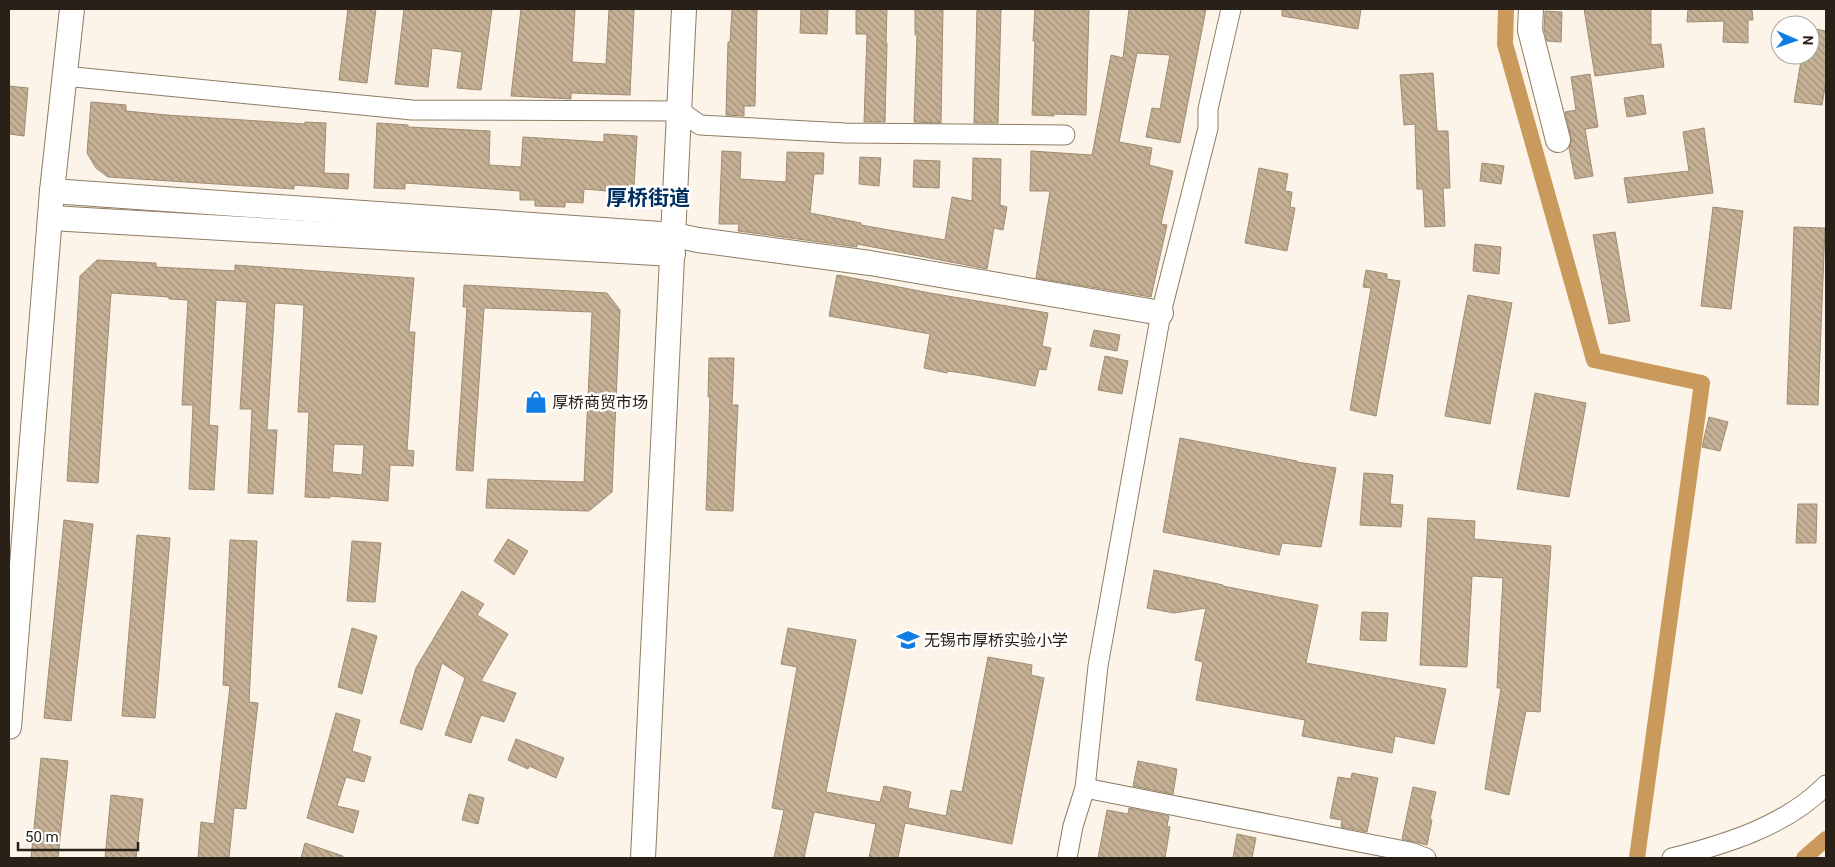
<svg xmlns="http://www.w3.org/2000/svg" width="1835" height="867" font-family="Roboto,'Noto Sans SC',sans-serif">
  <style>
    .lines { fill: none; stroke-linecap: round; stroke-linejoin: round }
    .canal { stroke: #c99a5b; stroke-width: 16 }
    .building { fill: url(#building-back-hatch); stroke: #a08c72; fill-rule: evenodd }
    .minor-casing { stroke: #8f7c62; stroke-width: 21 }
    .tertiary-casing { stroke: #8f7c62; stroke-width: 26 }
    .minor { stroke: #fff; stroke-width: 19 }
    .tertiary { stroke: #fff; stroke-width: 24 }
    .labels { text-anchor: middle; stroke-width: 5; stroke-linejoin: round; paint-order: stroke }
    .poi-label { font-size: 16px; fill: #292117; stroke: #fff; text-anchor: start }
    .district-label { font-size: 21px; font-weight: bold; fill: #002f60; stroke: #fff }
  </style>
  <defs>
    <pattern id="building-back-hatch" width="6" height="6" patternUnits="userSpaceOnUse" patternTransform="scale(1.25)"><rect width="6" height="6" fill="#c6b196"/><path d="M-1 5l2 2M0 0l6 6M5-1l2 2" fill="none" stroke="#a19079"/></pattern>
  </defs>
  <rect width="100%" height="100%" fill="#fdf4e9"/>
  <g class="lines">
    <!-- canal -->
    <g class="canal">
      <polyline points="1506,9 1505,44 1594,360 1702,383 1637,858"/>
      <polyline points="1804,858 1826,839"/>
    </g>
  </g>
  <!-- building -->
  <g class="building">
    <polygon points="348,9 376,9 367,83 339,80"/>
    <polygon points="404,9 492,9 481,90 457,88 462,52 432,48 428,87 395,84"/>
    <polygon points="521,9 575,9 572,62 606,64 609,9 634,9 630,95 571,93 571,99 511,96"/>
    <polygon points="732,9 757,9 755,106 744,106 744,116 726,115 728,42 730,42"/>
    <polygon points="801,9 828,9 827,34 800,33"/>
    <polygon points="856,9 887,9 886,43 887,43 885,122 864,122 867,34 856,34"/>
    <polygon points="915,9 943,9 941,123 914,122 917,35 915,35"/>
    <polygon points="977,9 1001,9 998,123 974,123"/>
    <polygon points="1035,9 1089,9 1086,115 1054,114 1054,116 1032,115 1035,41 1033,41"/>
    <polygon points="1129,9 1206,9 1180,143 1146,137 1152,108 1160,109 1170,55 1137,53 1119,142 1152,148 1149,165 1173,171 1161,224 1167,225 1151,297 1036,278 1050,191 1030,191 1031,151 1092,155 1111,55 1123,58"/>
    <polygon points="1282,9 1361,9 1358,29 1282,16"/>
    <polygon points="1584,9 1651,9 1651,45 1661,44 1664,67 1595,76"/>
    <polygon points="1688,9 1752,9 1753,20 1748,20 1748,43 1723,42 1724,21 1687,22"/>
    <polygon points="1545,11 1562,12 1561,42 1547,41 1544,29"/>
    <polygon points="1810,28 1826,31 1826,81 1822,105 1794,102 1802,55 1810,55"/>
    <polygon points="1433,73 1437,131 1448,131 1450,188 1443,188 1445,226 1425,227 1423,189 1417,189 1415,124 1404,125 1400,75"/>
    <polygon points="1590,74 1598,127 1585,129 1593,176 1575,179 1569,148 1571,143 1571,137 1565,112 1576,110 1571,77"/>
    <polygon points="9,86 28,88 24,136 9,134"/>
    <polygon points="1643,95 1646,114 1627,117 1624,98"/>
    <polygon points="91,102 126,105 126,111 167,115 305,124 305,122 326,123 324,173 349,174 348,189 294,185 294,189 108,177 96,168 87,153"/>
    <polygon points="377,123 408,125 408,127 490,131 489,165 521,167 523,137 604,142 604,134 637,136 634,187 628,197 611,196 607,191 584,189 583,203 565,202 565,207 535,206 535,200 520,200 520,191 405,183 405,189 374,188"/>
    <polygon points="1704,128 1713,193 1628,203 1624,178 1689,171 1683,132"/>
    <polygon points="722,151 741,152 740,179 786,182 787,152 824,153 823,174 814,174 810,213 861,223 861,225 945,240 952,197 972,201 973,158 1001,159 1000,205 1007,207 1003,230 994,228 987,269 857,244 857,247 738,231 739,224 719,224"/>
    <polygon points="860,157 881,158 879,186 859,184"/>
    <polygon points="914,160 940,161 939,188 913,187"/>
    <polygon points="1482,163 1504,166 1501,184 1480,181"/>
    <polygon points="1259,168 1288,174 1285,191 1292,192 1290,207 1295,208 1287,251 1245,243"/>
    <polygon points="1713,207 1743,211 1731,309 1701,306"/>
    <polygon points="1794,227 1825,228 1818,405 1787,404"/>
    <polygon points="1615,232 1630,321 1609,324 1593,235"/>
    <polygon points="1475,244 1501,247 1499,274 1473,271"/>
    <path d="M97,260L156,263V267L235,271V265L414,278L409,332H415L407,450L414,451L413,466L390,465L388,501L330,496V498L305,497L309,412H298L304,305L275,303L267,430H277L273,494L248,493L252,409H240L247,302L216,300L209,425L218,426L214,490L189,489L193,405H182L188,300L169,299V297L111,293L98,483L67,481L80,276ZM334,444L364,445L362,475L332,472Z"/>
    <polygon points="1366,270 1387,274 1387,279 1400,281 1376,416 1350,410 1371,288 1363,287"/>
    <polygon points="837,275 930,293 1048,313 1042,346 1051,348 1046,370 1039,369 1035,386 976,375 948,371 947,373 924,368 930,334 829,316"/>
    <polygon points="464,285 607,293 620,310 612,492 589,511 486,508 488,479 584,482 592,312 484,308 473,471 456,470 467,307 463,307"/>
    <polygon points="1468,295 1512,303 1490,424 1445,416"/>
    <polygon points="1094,330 1120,335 1117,351 1090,346"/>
    <polygon points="1105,356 1128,361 1122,394 1098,390"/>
    <polygon points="709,358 734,358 732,405 738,405 733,511 706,510 710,397 708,397"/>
    <polygon points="1535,393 1586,403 1569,497 1517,489"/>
    <polygon points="1709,417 1728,422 1720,451 1702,447"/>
    <polygon points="1180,438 1297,461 1297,462 1336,468 1321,547 1282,543 1279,555 1163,532"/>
    <polygon points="1364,473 1393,475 1390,504 1403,505 1401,527 1360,525"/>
    <polygon points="1798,504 1817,504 1816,543 1796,543"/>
    <polygon points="1428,518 1475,521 1474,539 1551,546 1540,712 1526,711 1509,795 1485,789 1501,688 1497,688 1503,578 1472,576 1467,667 1420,665"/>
    <polygon points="64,520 93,524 71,721 44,718"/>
    <polygon points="137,535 170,538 155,718 122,716"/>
    <polygon points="508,539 528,551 514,575 494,561"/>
    <polygon points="230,540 257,541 249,702 258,703 246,809 234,808 229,858 198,858 201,822 214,824 230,686 223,685"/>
    <polygon points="352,541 381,543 375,602 347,601"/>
    <polygon points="1154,570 1223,585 1223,586 1318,605 1306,663 1446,689 1434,744 1395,736 1392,753 1302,736 1305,720 1196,700 1203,662 1195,660 1206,608 1174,613 1147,608"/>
    <polygon points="462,591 484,604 477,615 508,634 481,681 516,693 504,722 481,715 471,743 445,735 465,678 442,663 422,730 400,723 416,668"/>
    <polygon points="1362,612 1388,613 1386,641 1360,640"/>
    <polygon points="352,628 377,636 362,694 338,687"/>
    <polygon points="788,628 856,640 826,792 880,802 884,786 911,792 908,808 946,816 951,790 962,792 988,657 1032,665 1031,675 1044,678 1012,844 905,823 898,858 869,858 876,824 814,812 804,858 774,858 784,810 772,808 797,667 781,664"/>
    <polygon points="336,713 360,720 352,751 371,757 364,782 346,777 337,806 359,811 353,833 307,818"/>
    <polygon points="516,739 564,758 556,778 529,766 528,769 508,760"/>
    <polygon points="41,758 68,761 58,858 31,858"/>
    <polygon points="1138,761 1177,769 1173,794 1133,786"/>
    <polygon points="1352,773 1378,778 1367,832 1341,827 1342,820 1330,818 1338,777 1351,779"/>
    <polygon points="1413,787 1436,792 1430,819 1432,820 1427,845 1402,839"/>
    <polygon points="469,794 484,798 478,824 462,820"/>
    <polygon points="111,795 143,799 136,858 105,858"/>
    <polygon points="1129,808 1169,816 1167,826 1170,827 1165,858 1098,858 1107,810 1128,814"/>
    <polygon points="1237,834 1256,838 1252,858 1233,858"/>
    <polygon points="305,843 343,856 343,858 301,858"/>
  </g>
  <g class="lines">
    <defs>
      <g id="minor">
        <polyline points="64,76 412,110 680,111 700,125 845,133 1065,135"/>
        <polyline points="1085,788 1410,852 1426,858"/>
        <polyline points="1067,858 1073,826 1085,788 1098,666 1161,313 1208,128 1208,109 1231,9"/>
        <path d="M1672,858C1726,844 1786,826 1826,785"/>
      </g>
      <g id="tertiary">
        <polyline points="1531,9 1530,30 1558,140"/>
        <polyline points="52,191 674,235 698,240 870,263 1161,313"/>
        <polyline points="51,218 673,254"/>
        <polyline points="9,727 52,191 72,9"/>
        <polyline points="643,858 684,9"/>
      </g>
    </defs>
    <!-- minor casing -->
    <use href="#minor" class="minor-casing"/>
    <!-- tertiary casing -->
    <use href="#tertiary" class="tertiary-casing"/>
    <!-- minor -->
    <use href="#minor" class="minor"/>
    <!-- tertiary -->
    <use href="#tertiary" class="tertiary"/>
  </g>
  <!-- icons -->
  <defs>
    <symbol id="shop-bare" viewBox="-9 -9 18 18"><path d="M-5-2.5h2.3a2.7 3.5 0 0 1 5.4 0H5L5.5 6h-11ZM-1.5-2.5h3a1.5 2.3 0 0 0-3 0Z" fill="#107de4" stroke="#fff" stroke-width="2.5" paint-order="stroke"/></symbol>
    <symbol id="school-bare" viewBox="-9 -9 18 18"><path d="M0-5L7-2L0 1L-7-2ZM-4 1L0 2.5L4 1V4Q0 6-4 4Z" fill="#107de4" stroke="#fff" stroke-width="2.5" paint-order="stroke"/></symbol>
  </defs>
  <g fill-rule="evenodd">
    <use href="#shop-bare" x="520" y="386" width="32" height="32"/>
    <use href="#school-bare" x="892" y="624" width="32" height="32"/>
  </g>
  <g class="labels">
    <!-- poi labels -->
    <g class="poi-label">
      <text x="552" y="408">厚桥商贸市场</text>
      <text x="924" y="646">无锡市厚桥实验小学</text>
    </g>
    <!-- district labels -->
    <g class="district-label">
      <text x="648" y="205">厚桥街道</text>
    </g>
  </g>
  <!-- border -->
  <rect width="1835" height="867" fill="none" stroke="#292117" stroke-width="20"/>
  <!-- north arrow -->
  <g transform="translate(1795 40) rotate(92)"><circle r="24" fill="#ffffff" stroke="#a9a6a2"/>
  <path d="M0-4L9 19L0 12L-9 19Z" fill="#107de4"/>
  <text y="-8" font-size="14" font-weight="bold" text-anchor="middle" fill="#292117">N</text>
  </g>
  <!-- scale -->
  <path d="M18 842v8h120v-8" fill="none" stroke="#292117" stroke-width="2.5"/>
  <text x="25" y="842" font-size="15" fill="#292117" stroke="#ffffff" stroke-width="4" paint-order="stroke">50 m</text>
</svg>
